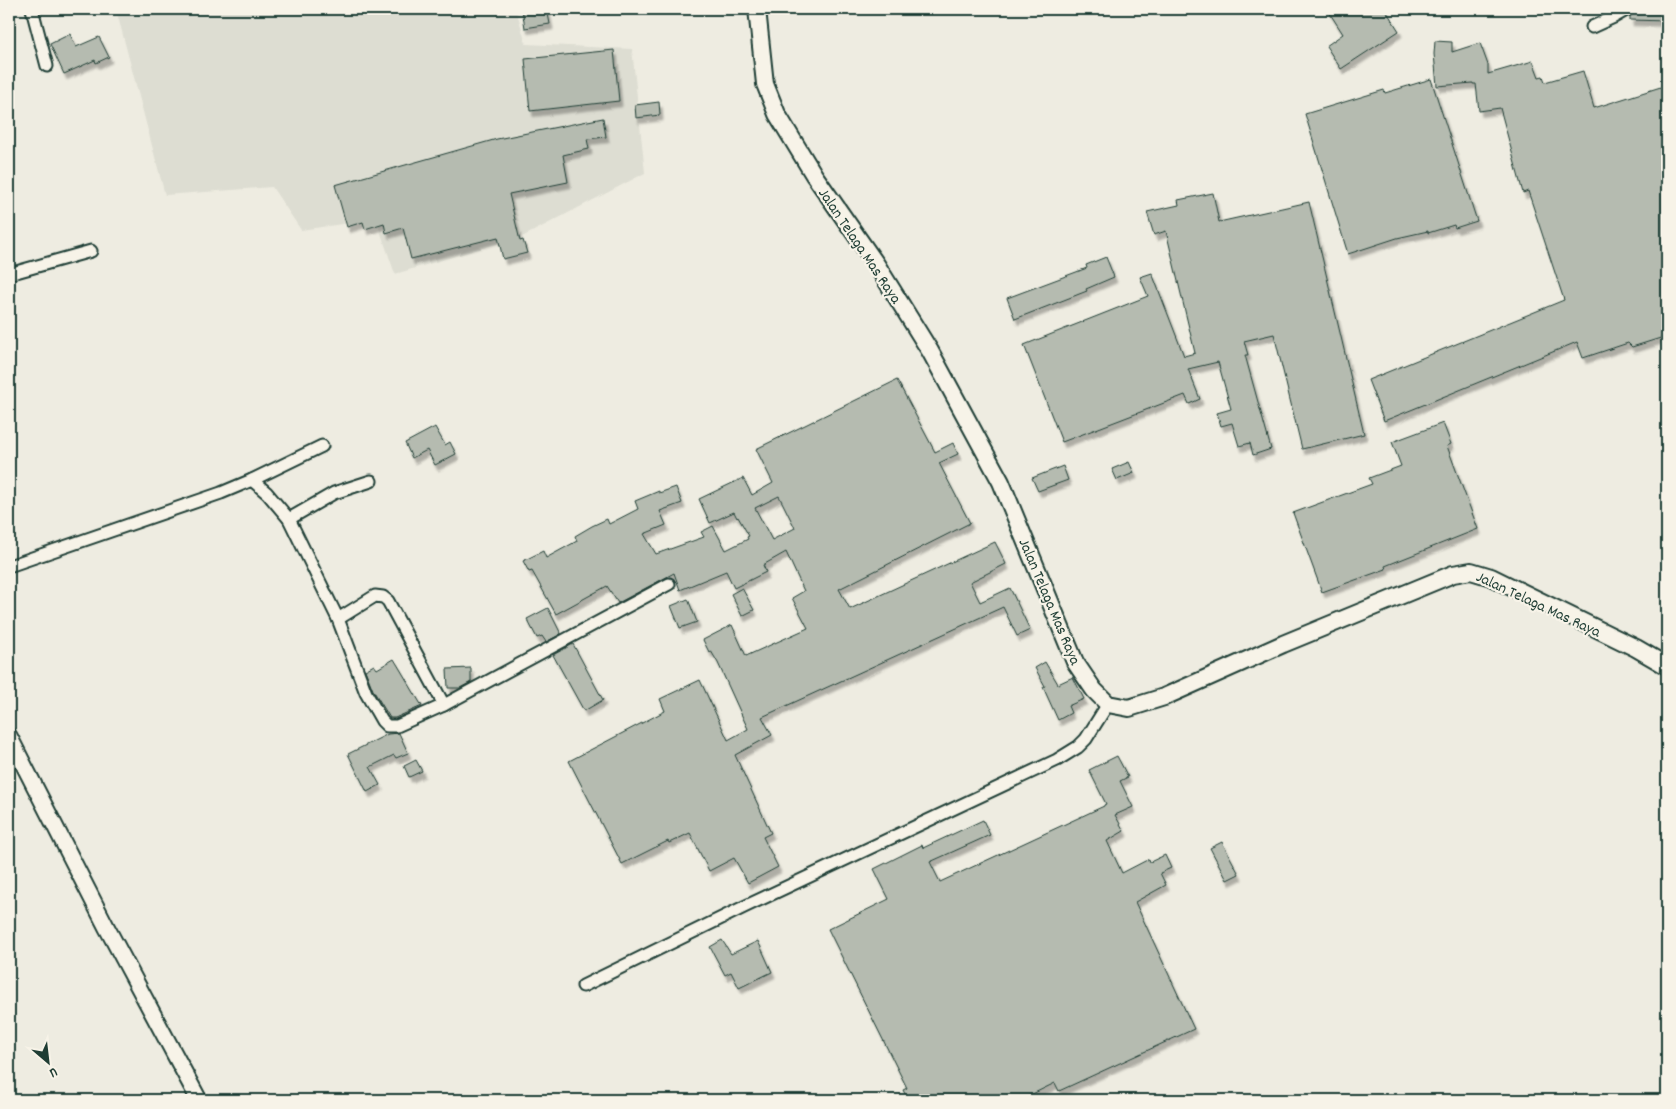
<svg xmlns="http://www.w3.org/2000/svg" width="1676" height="1109" font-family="Dekko,sans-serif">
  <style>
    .built { fill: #ddddd2 }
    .building { fill: #b5bbb0; stroke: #1f3d34; fill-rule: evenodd; filter: url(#shadow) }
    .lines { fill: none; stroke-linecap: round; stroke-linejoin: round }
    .minor-casing { stroke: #1f3d34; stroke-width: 15 }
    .tertiary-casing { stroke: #1f3d34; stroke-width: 19 }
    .secondary-casing { stroke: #1f3d34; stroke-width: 20 }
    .minor { stroke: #f7f3e8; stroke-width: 11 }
    .tertiary { stroke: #f7f3e8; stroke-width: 15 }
    .secondary { stroke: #f7f3e8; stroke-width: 16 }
    .labels { text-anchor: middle; stroke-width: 4.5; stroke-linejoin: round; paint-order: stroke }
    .street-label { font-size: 16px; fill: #1f3d34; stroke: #f7f3e8 }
  </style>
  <defs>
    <filter id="shadow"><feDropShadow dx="3" dy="5.5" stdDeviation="1" flood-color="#0004"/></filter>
  </defs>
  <rect width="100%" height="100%" fill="#eeece1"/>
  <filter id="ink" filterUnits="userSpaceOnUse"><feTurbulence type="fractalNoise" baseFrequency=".02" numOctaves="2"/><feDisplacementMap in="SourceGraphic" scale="10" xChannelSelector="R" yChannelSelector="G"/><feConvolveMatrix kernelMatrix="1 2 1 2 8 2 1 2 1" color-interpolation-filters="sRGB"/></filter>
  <g filter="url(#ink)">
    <!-- built -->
    <polygon class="built" points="116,9 516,9 526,44 632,49 645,173 524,236 395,274 376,219 301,230 272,187 165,195"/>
    <!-- building -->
    <g class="building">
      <polygon points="522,9 547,9 550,24 525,28"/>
      <polygon points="1327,9 1385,9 1399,31 1341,69 1326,46 1343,34"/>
      <polygon points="1635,9 1667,9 1667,21 1630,20 1630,16 1634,13"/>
      <polygon points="70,34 76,47 99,37 109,57 96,63 95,60 64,74 50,44"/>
      <polygon points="1435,41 1452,42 1452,52 1480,43 1488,65 1488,74 1533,61 1539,77 1543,76 1545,82 1583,71 1594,108 1667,85 1667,336 1632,347 1628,343 1583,358 1577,342 1384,421 1368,380 1564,300 1528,191 1523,193 1500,108 1479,111 1476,84 1473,84 1473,83 1437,86 1434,54"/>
      <polygon points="614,50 619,101 530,111 525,59"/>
      <polygon points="1431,79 1477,221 1455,228 1454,225 1428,233 1428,231 1397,238 1348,254 1305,114 1384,90 1385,93"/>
      <polygon points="659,102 660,115 636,118 635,105"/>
      <polygon points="603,118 606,137 587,139 589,149 563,155 568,182 509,194 520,241 523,240 527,253 503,259 498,237 411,259 403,228 386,233 384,223 365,229 363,222 347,227 335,185 497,139"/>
      <polygon points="1213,193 1219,222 1309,202 1364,434 1302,449 1274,334 1244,341 1248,355 1245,355 1271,449 1253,455 1250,443 1239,446 1232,423 1221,426 1217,413 1231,409 1218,362 1188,369 1200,399 1189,404 1185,395 1062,442 1024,345 1148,296 1140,277 1152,273 1184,356 1195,353 1166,231 1154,235 1147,212 1179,205 1178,200"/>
      <polygon points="1106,257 1114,277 1086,289 1087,291 1015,319 1007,298 1087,268 1086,265"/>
      <path d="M897,380L935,452L953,443L958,454L939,463L970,523L839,589L850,609L995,542L1006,564L970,582L980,602L1010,588L1030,630L1017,636L1003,607L762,717L772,735L735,755L771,833L763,837L778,867L748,883L734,858L709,871L690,833L669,843L668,841L622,864L569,761L665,711L660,699L700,680L728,740L748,729L718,663L711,651L709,652L703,640L732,625L746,656L808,628L792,598L804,591L786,552L763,565L766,572L734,588L726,571L680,590L674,573L618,603L607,586L556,614L532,571L529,572L523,561L543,551L546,558L577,541L575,536L592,526L607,519L609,524L638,509L635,501L659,491V493L676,487L682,503L660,511L666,525L644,534L656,554L704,537L701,532L713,526L726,550L748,539L747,537L749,536L738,517L737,518L734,512L710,523L699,499L743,478L752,495L773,483L756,449ZM779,496L795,528L772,540L755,508Z"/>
      <polygon points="1443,423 1451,444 1447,446 1478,529 1385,566 1386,569 1322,592 1293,513 1372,484 1369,478 1401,466 1392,442"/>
      <polygon points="435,427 445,445 450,442 456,454 435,465 427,450 412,458 405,443"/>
      <polygon points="1129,462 1134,473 1117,480 1112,469"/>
      <polygon points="1063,466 1068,480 1038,491 1032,478"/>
      <polygon points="742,588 754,610 742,616 731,594"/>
      <polygon points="688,599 697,622 680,628 671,606"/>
      <polygon points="548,608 561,634 546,642 542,636 537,638 527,619"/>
      <polygon points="573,644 603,700 584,711 553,655"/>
      <polygon points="394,659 422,706 395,718 390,718 373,690 365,670 374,665 377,669"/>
      <polygon points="1045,662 1058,684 1073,677 1084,699 1068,706 1071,713 1058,720 1043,687 1045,686 1035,668"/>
      <polygon points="471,668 471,682 460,688 448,688 447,669"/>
      <polygon points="399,733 408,753 396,758 394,755 370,767 380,785 367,792 348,754 388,734"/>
      <polygon points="1117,756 1128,777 1120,781 1133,807 1115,815 1124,831 1107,841 1122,873 1149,859 1150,862 1165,855 1171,868 1160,873 1166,885 1135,902 1194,1029 1059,1091 1055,1083 1020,1100 908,1100 903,1090 907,1088 828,929 889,899 874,869 922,845 923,848 983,820 990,835 930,862 940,882 1104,806 1104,805 1106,804 1089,770"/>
      <polygon points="416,760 422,771 409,777 404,766"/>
      <polygon points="1222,842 1239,874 1227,880 1210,848"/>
      <polygon points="722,940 731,954 758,941 772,972 739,988 731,972 725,975 710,947"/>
    </g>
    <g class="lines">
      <defs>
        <g id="minor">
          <polyline points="32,9 47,66"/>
          <polyline points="1592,27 1614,17 1628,9"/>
          <polyline points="9,274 91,251"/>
          <polyline points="252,480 267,493 289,519 338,619 366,693 382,721 387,726 397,726 444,705 669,584"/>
          <polyline points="289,519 334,493 371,481"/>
          <polyline points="9,566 221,493 252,480 322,446"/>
          <polyline points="338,619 375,596 383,597 388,601 444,705"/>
          <polyline points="583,986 744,907 1057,760 1078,747 1086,739 1108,704"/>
        </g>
        <polyline id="tertiary" points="9,736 107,928 199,1100"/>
        <polyline id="secondary" points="757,9 765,84 777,114 814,175 876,264 930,351 1001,482 1075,662 1094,690 1108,704 1129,708 1164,697 1283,644 1453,574 1471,571 1491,577 1636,648 1667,666"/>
      </defs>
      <!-- minor casing -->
      <use href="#minor" class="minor-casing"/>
      <!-- tertiary casing -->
      <use href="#tertiary" class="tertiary-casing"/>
      <!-- secondary casing -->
      <use href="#secondary" class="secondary-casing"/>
      <!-- minor -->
      <use href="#minor" class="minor"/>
      <!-- tertiary -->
      <use href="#tertiary" class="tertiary"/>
      <!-- secondary -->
      <use href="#secondary" class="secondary"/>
    </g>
  </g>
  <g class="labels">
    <!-- street labels -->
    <g class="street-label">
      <text transform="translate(861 245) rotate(56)" y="6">Jalan Telaga Mas Raya</text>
      <text transform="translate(1051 601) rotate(67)" y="6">Jalan Telaga Mas Raya</text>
      <text transform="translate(1539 603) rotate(25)" y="6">Jalan Telaga Mas Raya</text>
    </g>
  </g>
  <!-- margin -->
  <rect width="1676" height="1109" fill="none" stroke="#f7f3e8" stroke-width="30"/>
  <rect x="15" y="15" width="1646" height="1079" fill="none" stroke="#1f3d34" stroke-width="2" filter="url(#ink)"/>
  <!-- north arrow -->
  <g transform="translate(48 1062) rotate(152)" stroke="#f7f3e8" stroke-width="4" paint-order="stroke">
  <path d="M0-4L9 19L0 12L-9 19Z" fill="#1f3d34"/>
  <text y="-8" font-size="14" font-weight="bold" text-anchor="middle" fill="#1f3d34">U</text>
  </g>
</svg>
